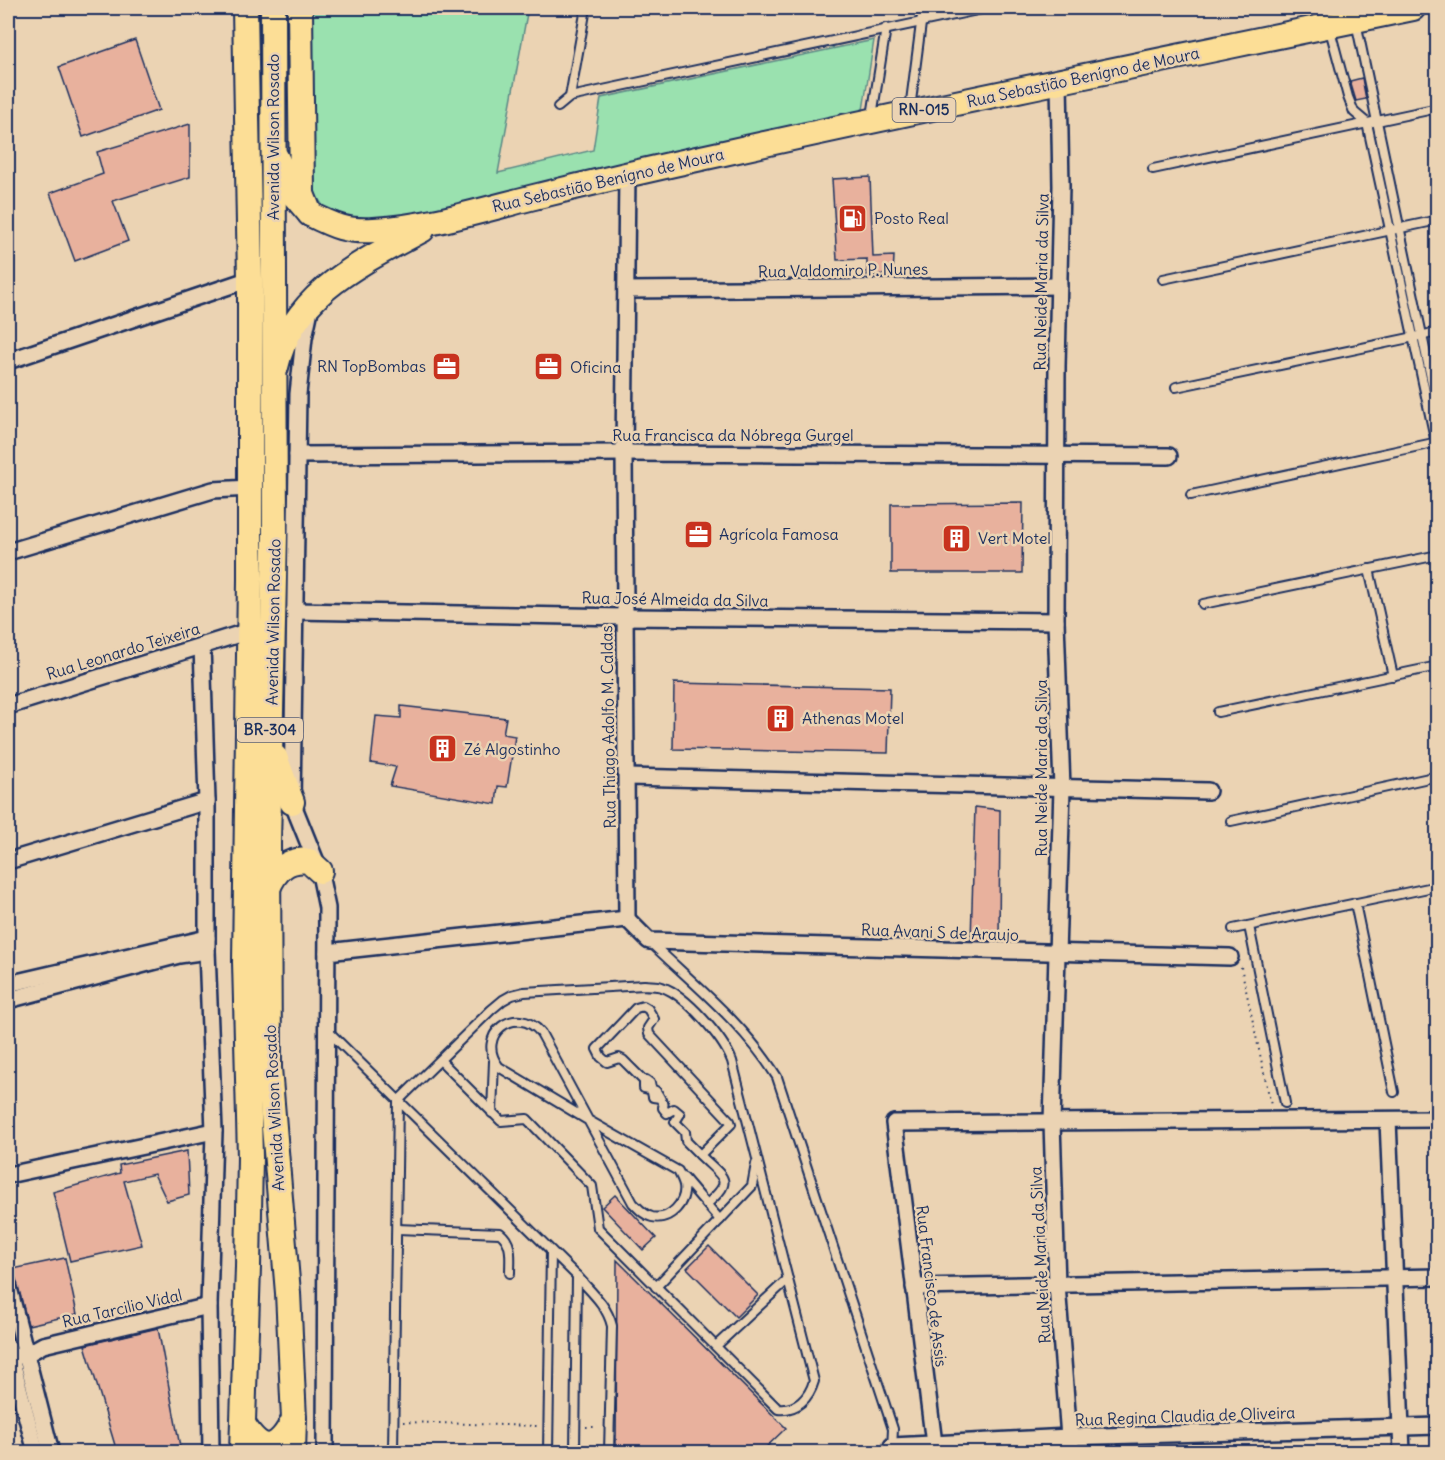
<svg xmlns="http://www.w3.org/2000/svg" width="1445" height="1460" font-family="Delius,sans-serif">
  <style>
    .green { fill: #9ae1af; stroke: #5a8886; stroke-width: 1.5 }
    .building { fill: #e8b19d; stroke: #1b2f5e; stroke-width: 1.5 }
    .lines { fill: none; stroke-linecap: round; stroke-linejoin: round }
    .service-casing { stroke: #1b2f5e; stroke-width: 12 }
    .minor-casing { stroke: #1b2f5e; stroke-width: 20 }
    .primary-casing { stroke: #1b2f5e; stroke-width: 28 }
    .trunk-casing { stroke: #1b2f5e; stroke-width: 28 }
    .path { stroke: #1b2f5e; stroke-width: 2; stroke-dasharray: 1.5 4.5; stroke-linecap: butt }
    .service { stroke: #ebd3b3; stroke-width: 8 }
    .minor { stroke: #ebd3b3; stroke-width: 15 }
    .primary { stroke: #fcde96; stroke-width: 24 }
    .trunk { stroke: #fcde96; stroke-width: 24 }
    .labels { text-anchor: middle; stroke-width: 5; stroke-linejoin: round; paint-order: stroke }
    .shield { fill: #ebd3b3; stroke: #596078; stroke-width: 1.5 }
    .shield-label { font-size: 15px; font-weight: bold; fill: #1b2f5e }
    .street-label { font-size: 16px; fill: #1b2f5e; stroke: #ebd3b3 }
    .poi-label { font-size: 16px; fill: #1b2f5e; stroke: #ebd3b3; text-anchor: start }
  </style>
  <rect width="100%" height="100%" fill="#ebd3b3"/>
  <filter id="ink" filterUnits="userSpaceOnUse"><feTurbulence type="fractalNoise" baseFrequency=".0167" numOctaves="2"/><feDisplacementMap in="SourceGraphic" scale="12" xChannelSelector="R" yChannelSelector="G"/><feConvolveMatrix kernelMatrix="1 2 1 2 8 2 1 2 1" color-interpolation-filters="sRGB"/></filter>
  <g filter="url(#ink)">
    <!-- green -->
    <polygon class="green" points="310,8 528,8 498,173 593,150 601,98 874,40 863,110 384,221 354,218 325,209 311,188"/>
    <!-- building -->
    <g class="building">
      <polygon points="135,40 159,110 83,137 59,67"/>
      <polygon points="1362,78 1366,99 1356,101 1350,81"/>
      <polygon points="190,124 190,177 113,201 128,241 75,261 50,193 103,174 97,152"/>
      <polygon points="870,177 873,257 894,256 893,274 867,275 867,259 837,260 832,179"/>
      <polygon points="1023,503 1022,573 891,573 891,504"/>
      <polygon points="674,683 890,688 888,753 673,749"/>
      <polygon points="401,706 506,718 503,734 515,736 507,787 498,786 496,804 390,786 396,767 371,763 376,716 401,718"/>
      <polygon points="975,807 1000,810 999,941 971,940"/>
      <polygon points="187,1151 189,1195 167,1201 154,1174 124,1181 142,1245 70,1261 53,1192 120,1173 119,1165"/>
      <polygon points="615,1195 656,1238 643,1250 602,1207"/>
      <polygon points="709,1246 758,1295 736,1317 687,1268"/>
      <polygon points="65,1258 77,1314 28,1325 13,1269"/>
      <polygon points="617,1260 786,1428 761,1452 616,1452"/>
      <polygon points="158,1328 181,1452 117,1452 85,1345"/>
    </g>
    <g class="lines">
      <defs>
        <g id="service">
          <polyline points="1356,22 1438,411"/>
          <polyline points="1330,30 1348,97 1354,112 1367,123 1438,452"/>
          <polyline points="570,97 586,8"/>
          <polyline points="558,107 570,97 987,8"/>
          <polyline points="910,109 923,8"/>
          <polyline points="872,116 886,28"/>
          <polyline points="1153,169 1438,108"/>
          <polyline points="1163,279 1438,220"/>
          <polyline points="1176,387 1438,332"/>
          <polyline points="1191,495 1438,442"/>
          <polyline points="1369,569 1393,676"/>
          <polyline points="1203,604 1438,555"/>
          <polyline points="1218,712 1438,666"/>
          <polyline points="1231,821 1438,776"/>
          <polyline points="1355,903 1394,1092"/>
          <polyline points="1249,926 1285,1103"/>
          <polyline points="1233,929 1438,886"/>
          <path d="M650,942C695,985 744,1024 777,1077L893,1429L892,1448"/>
          <path d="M328,1031L577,1276C591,1292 607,1305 612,1326L609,1452"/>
          <path d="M644,1081L623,1060L619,1058L607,1062L601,1057L597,1049L636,1008L643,1006L648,1009L654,1019L648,1028L649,1034L730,1121L731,1124L700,1155L686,1141L685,1132L675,1122L680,1114L674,1109L667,1113L663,1108C664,1100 664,1107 661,1100C655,1088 657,1091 644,1088V1081L646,1080L650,1083L653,1097L660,1098"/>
          <polyline points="492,1113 494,1061"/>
          <path d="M586,1119L499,1067C474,1036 516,1002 541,1033L633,1203C639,1209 644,1215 652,1217C670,1221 687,1202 684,1185C683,1180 680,1175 678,1171L586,1119"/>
          <path d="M700,1155C724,1179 735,1179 707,1204"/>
          <polyline points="684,1178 720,1220"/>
          <path d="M397,1229L500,1233C513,1243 510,1258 510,1273"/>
          <polyline points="656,1287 752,1186 756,1164"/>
          <polyline points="716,1346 788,1279"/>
          <polyline points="575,1450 585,1452"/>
          <path d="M393,1452L398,1101L491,1010L503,1000L512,995L524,992L644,985C650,986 657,985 662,987C686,995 723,1038 732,1061L814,1381C809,1398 797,1411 778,1409L598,1228L592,1186L527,1119L501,1121L440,1060"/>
          <polyline points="548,1452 551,1251"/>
          <polyline points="575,1452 577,1276"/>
        </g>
        <g id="minor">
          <polyline points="1059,83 1061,186 1057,366 1056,621 1062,788 1052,1122 1057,1285 1069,1437 1072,1452"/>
          <polyline points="627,174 624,453 627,919"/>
          <polyline points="626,290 1059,286"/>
          <polyline points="310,310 304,338 298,394 292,802 319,869 327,908 325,1452"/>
          <polyline points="8,361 250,279"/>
          <polyline points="297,455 624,453 1169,456"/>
          <polyline points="8,552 213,490 250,488"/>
          <polyline points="294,611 624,617 1056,621"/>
          <polyline points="202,645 207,801 207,951 214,1131 209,1306 211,1452"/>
          <polyline points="8,706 249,631"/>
          <polyline points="628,777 1208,791"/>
          <polyline points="8,861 207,801"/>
          <polyline points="627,919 649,941 1230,957"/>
          <polyline points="327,952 627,919"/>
          <polyline points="8,984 207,938"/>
          <polyline points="8,1000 179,955 207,951"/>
          <polyline points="1388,1120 1402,1452"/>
          <polyline points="8,1175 214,1131"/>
          <polyline points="8,1284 51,1452"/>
          <polyline points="914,1287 1438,1277"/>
          <polyline points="8,1347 36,1452"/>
          <polyline points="8,1359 27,1354 43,1345 209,1306"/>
          <polyline points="892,1446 1069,1437 1438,1426"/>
          <polyline points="935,1452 894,1123 1438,1119"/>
        </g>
        <g id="primary">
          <path d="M300,8L302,194L310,214C334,226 347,232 374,230C427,227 479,211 530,198C594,182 659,167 724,153C953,102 1183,56 1413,8"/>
          <path d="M276,367C293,293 361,263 422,230"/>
        </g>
        <g id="trunk">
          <polyline points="273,8 275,534 268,843 269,1068 288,1293 294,1419 293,1452"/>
          <polyline points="276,157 293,194 310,214"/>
          <polyline points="275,757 292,802"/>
          <path d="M268,888C276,870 287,858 309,861L320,871"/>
          <path d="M243,1424C262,1456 279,1451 294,1419"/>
          <polyline points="242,1452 248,1267 250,1157 245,962 250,579 250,279 245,8"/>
        </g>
      </defs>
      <!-- service casing -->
      <use href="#service" class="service-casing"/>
      <!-- minor casing -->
      <use href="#minor" class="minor-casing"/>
      <!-- primary casing -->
      <use href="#primary" class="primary-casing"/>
      <!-- trunk casing -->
      <use href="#trunk" class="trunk-casing"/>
      <!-- path -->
      <g class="path">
        <polyline points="1241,967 1271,1105"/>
        <polyline points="403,1422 538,1426"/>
        <polyline points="586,1427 598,1427"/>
      </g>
      <!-- service -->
      <use href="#service" class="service"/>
      <!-- minor -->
      <use href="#minor" class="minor"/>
      <!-- primary -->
      <use href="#primary" class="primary"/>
      <!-- trunk -->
      <use href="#trunk" class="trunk"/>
    </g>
  </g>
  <!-- icons -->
  <defs>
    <symbol id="fuel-square" viewBox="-11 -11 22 22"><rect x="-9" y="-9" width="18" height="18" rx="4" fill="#c8321e" stroke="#ebd3b3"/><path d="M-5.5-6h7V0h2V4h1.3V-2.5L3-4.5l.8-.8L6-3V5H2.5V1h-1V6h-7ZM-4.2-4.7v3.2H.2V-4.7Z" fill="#fff"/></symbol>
    <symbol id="office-square" viewBox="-11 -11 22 22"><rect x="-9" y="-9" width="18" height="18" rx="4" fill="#c8321e" stroke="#ebd3b3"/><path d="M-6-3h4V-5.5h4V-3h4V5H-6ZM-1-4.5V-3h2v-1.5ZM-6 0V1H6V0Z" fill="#fff"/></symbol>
    <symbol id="building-square" viewBox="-11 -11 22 22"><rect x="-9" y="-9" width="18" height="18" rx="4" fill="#c8321e" stroke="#ebd3b3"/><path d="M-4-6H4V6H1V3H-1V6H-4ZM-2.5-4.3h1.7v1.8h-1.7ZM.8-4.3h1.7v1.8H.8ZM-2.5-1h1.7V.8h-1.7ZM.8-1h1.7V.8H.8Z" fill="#fff"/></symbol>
  </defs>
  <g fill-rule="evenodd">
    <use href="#fuel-square" x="836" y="202" width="33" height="33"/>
    <use href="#office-square" x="430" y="350" width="33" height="33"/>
    <use href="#office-square" x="532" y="350" width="33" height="33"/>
    <use href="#office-square" x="682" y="518" width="33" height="33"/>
    <use href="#building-square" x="940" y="522" width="33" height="33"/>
    <use href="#building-square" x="764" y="702" width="33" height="33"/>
    <use href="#building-square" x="426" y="732" width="33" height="33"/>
  </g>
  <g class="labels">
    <!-- shield labels -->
    <g class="shield">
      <rect x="892.5" y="98" width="63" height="24" rx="4.5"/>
      <rect x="237" y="718" width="66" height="24" rx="4.5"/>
    </g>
    <g class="shield-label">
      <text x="924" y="115">RN-015</text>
      <text x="270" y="735">BR-304</text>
    </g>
    <!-- street labels -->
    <g class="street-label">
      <text transform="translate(1083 77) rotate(-12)" y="6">Rua Sebastião Benígno de Moura</text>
      <text transform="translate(273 137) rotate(-90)" y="6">Avenida Wilson Rosado</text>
      <text transform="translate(608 180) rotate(-13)" y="6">Rua Sebastião Benígno de Moura</text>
      <text transform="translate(843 270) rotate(-1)" y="6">Rua Valdomiro P. Nunes</text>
      <text transform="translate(1041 282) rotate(-89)" y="6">Rua Neide Maria da Silva</text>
      <text x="733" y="441">Rua Francisca da Nóbrega Gurgel</text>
      <text transform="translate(675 599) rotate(1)" y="6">Rua José Almeida da Silva</text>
      <text transform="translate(273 622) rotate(-89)" y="6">Avenida Wilson Rosado</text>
      <text transform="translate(123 651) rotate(-17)" y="6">Rua Leonardo Teixeira</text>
      <text transform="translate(608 727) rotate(-91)" y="6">Rua Thiago Adolfo M. Caldas</text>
      <text transform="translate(1041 768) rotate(-90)" y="6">Rua Neide Maria da Silva</text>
      <text transform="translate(940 932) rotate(2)" y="6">Rua Avani S de Araujo</text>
      <text transform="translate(274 1108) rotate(-93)" y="6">Avenida Wilson Rosado</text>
      <text transform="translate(1040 1255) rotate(-93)" y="6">Rua Neide Maria da Silva</text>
      <text transform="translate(932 1286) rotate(83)" y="6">Rua Francisco de Assis</text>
      <text transform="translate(122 1308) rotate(-13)" y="6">Rua Tarcilio Vidal</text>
      <text transform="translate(1185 1416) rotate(-2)" y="6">Rua Regina Claudia de Oliveira</text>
    </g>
    <!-- poi labels -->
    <g class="poi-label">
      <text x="874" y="224">Posto Real</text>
      <text x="426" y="372" text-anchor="end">RN TopBombas</text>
      <text x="570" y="373">Oficina</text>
      <text x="719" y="540">Agrícola Famosa</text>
      <text x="978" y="544">Vert Motel</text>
      <text x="802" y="724">Athenas Motel</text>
      <text x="464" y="755">Zé Algostinho</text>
    </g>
  </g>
  <!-- margin -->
  <rect width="1445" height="1460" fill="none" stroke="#ebd3b3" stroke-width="30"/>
  <rect x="15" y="15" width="1415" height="1430" fill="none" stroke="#1b2f5e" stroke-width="2" filter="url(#ink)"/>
</svg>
